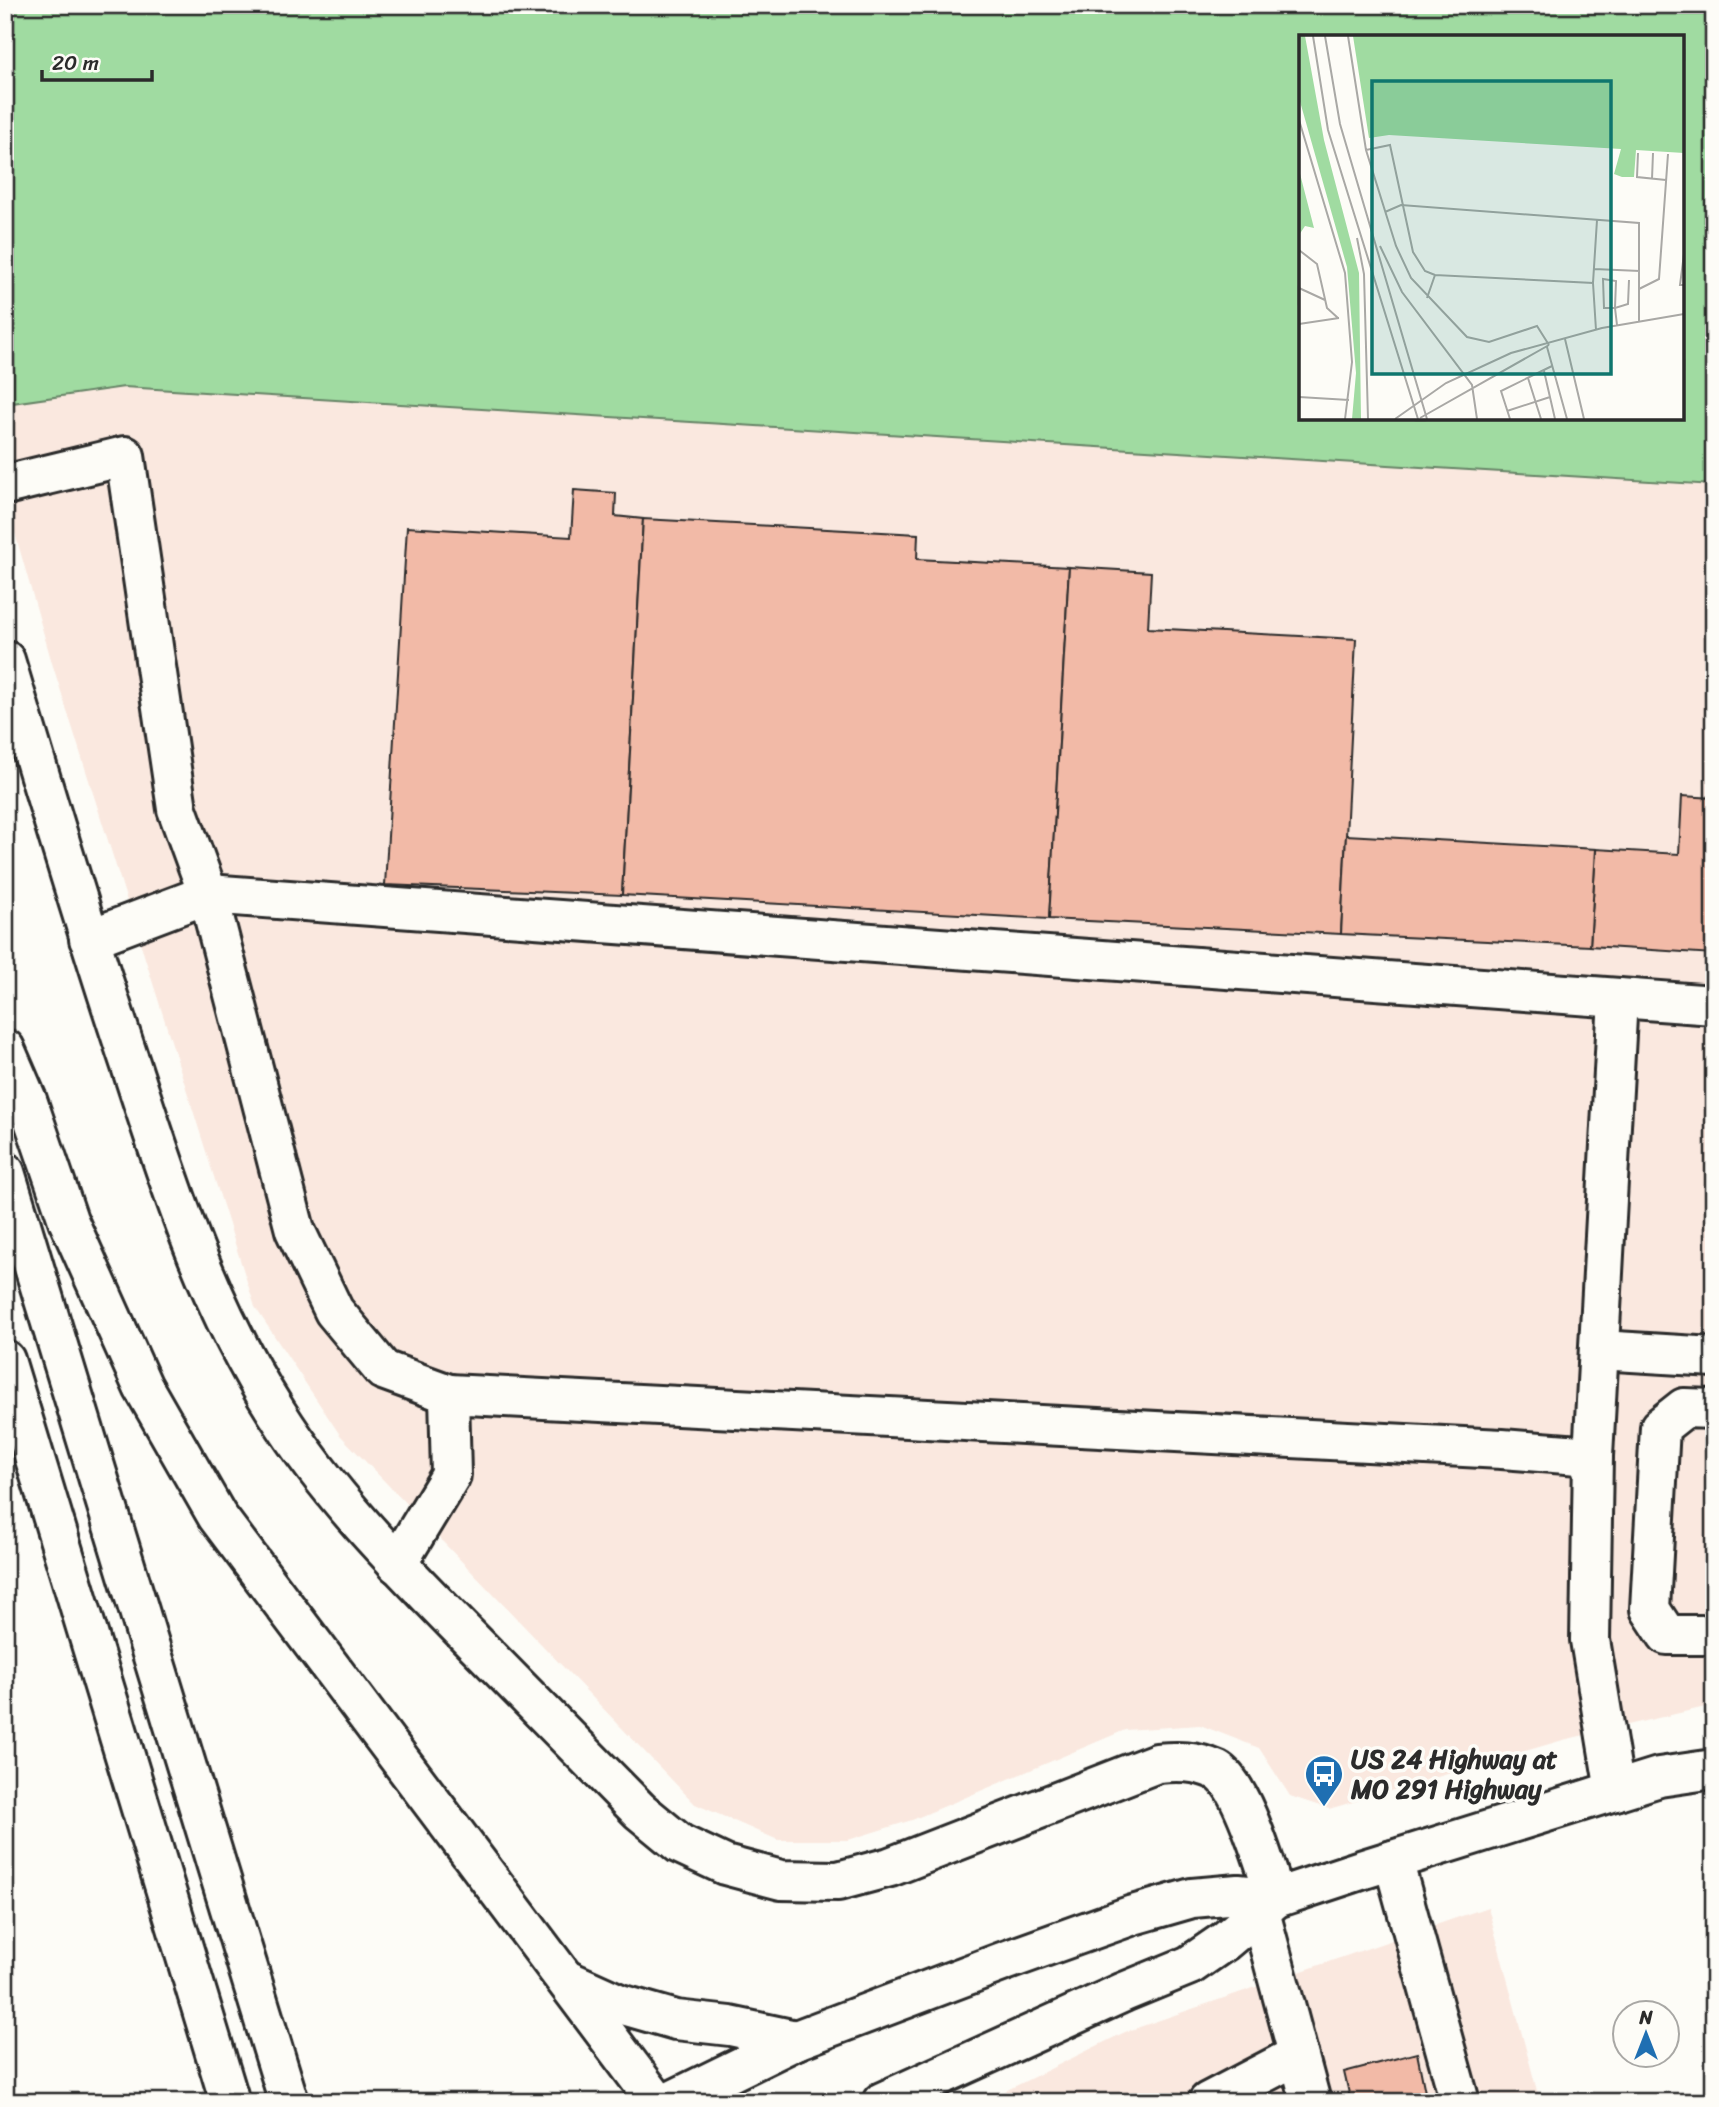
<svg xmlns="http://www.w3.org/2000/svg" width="1719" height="2107" font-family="Sriracha,sans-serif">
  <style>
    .built { fill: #fae8df }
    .green { fill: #a0dba1; stroke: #668366; stroke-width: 2; fill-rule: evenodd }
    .building { fill: #f2baa7; stroke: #2b2b2b; stroke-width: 2 }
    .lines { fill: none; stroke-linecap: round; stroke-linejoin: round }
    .minor-casing { stroke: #2b2b2b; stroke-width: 44 }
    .highway-casing { stroke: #2b2b2b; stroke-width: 44 }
    .minor { stroke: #fdfcf7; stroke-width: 38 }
    .highway { stroke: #fdfcf7; stroke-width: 38 }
    .labels { text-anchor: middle; stroke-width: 7; stroke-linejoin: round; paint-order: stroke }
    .poi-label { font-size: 26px; font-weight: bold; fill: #2b2b2b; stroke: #fdfcf7; text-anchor: start }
    .inset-road { fill: none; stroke: #a9a8a5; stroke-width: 2 }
    .view { fill: #0f766e; fill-opacity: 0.15; stroke: #0f766e; stroke-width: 3.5 }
    .inset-edge { fill: none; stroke: #2b2b2b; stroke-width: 3.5 }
  </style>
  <rect width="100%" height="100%" fill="#fdfcf7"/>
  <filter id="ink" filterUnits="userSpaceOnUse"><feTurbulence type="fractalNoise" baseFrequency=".0143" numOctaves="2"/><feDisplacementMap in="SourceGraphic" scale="14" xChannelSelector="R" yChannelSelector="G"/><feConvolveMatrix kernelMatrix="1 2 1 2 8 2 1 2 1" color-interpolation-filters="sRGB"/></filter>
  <g filter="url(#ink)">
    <!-- built -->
    <g class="built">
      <polygon points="124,387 1714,485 1714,1705 1563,1740 1329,1809 1290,1796 1259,1748 1200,1725 1125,1730 912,1820 848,1840 778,1840 695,1804 340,1435 255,1307 52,663 5,498 5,404"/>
      <polygon points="1488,1907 1540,2102 983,2102 1125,2032"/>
    </g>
    <!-- green -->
    <path class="green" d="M5,5H1714V485L124,387L5,404ZM1301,37H1682V418H1301Z"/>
    <!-- building -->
    <g class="building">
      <polygon points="574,490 616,493 615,516 643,519 622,895 385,885 407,527 571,537"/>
      <polygon points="643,519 918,534 917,559 1069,567 1049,919 622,895"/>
      <polygon points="1069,567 1151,572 1148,628 1356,639 1341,934 1049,919"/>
      <polygon points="1682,796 1714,798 1714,954 1590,946 1596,849 1679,854"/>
      <polygon points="1346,835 1596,849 1590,946 1341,934"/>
      <polygon points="1417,2053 1427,2102 1351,2102 1344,2072"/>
    </g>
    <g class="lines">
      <defs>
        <g id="minor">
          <polyline points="5,485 125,456 177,809 208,894 295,1230 334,1311 383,1370 449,1394"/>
          <path d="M5,660C46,796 86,932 131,1066C171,1189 207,1303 277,1413C328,1494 394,1561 460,1628C520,1689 580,1750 640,1811L680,1844L725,1865L781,1880L838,1881L890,1867L1157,1763C1178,1761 1196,1761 1216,1770C1242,1783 1266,1869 1276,1898"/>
          <polyline points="89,939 208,894 1714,1005"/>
          <polyline points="1599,1350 1714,1357"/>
          <polyline points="1714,1409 1684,1408 1660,1427 1650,1609 1667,1635 1714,1635"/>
          <polyline points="1593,1456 1618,998"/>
          <polyline points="397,1564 451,1475 449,1394 1502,1449 1593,1456 1590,1640 1615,1791"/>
          <polyline points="1393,1860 1460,2102"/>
          <polyline points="1260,1912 1311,2102"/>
          <polyline points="1208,2102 1298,2055"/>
        </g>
        <g id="highway">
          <polyline points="5,1049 27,1100 68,1220 143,1387 217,1516 657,2102"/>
          <polyline points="5,1172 289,2102"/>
          <polyline points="5,1360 230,2102"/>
          <polyline points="569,1981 620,2004 676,2020 730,2026 796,2040"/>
          <polyline points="669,2102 796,2040 1002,1962 1133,1915 1192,1898 1238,1894 1276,1898"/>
          <polyline points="882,2102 1124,1992 1190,1965 1225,1941 1276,1898 1364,1869 1659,1777 1714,1769"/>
        </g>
      </defs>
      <!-- minor casing -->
      <use href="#minor" class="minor-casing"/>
      <!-- highway casing -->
      <use href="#highway" class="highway-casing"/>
      <!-- minor -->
      <use href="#minor" class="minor"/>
      <!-- highway -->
      <use href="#highway" class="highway"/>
    </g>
  </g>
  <!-- icons -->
  <defs>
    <symbol id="bus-pin" viewBox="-11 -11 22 30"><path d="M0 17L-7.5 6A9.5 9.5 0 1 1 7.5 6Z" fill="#1f6fb2" stroke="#fdfcf7"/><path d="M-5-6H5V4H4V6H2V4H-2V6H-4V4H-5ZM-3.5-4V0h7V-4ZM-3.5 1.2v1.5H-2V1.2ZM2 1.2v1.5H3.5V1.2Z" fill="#fff"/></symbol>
  </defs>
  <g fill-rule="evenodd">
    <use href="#bus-pin" x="1302" y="1752" width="44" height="60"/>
  </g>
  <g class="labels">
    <!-- poi labels -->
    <g class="poi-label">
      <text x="1351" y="1768">US 24 Highway at<tspan x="1351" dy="30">MO 291 Highway</tspan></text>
    </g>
  </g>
  <!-- overview -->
  <g transform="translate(1299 35)">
    <rect width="385" height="385" fill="#fdfcf7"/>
    <path d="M0,1H6L25,105L60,238L62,384H53L57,338L48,232L0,63ZM54,1H385V118L337,115L335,142H323L315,139L322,114L90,100L70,103ZM0,135L15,193L6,191L0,200Z" fill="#a0dba1"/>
    <path class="inset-road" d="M14,1L29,95L119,384M26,1L41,89L128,384M49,1L67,115L97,211L112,243L168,302L190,307L238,291L250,310M0,85L46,238L53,327L46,384M67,115L91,110L114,217L126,236L136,240M339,118L338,142L367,145M353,144L354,118M86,177L102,170L340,188V286M58,203L65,239L69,384M81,211L103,257L173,350L178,384M0,215L18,229L28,273L39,283M385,219L381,250H385M295,234L341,236M294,248L298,185M0,253L26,265M340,254L360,244L369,119M128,263L136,240L294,248L297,295M0,289L40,283M318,290L316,273L317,246L304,244L305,273H316L329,269L330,245M266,304L285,384M248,312L268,384M245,336L256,384M229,343L242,384M0,362L50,365M208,376L251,362M121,383L250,310M96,384L147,348L212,318L303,293L385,279M211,384L202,356L253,331"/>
    <path class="view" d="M73,46H312V339H73Z"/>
    <rect width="385" height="385" class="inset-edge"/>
  </g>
  <!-- margin -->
  <rect width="1719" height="2107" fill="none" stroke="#fdfcf7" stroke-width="28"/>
  <rect x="14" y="14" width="1691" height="2079" fill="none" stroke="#2b2b2b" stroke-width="2.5" filter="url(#ink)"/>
  <!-- north arrow -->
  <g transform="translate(1646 2034)"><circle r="33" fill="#fdfcf7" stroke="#a9a8a5" stroke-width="2"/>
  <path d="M0-5L12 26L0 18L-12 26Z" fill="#1f6fb2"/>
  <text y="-10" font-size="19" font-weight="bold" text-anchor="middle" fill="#2b2b2b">N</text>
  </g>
  <!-- scale -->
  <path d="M42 70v10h110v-10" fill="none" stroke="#2b2b2b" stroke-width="3.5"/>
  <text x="52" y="70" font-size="21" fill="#2b2b2b" stroke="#fdfcf7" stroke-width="5" paint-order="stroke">20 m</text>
</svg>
